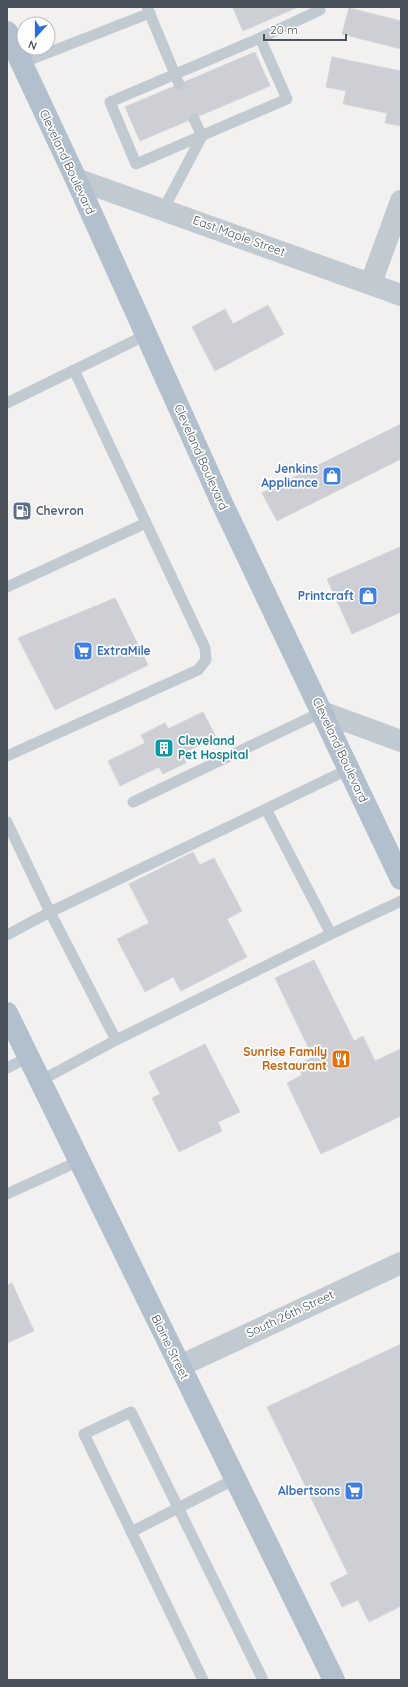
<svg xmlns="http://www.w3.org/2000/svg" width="408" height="1687" font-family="Quicksand,sans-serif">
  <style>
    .building { fill: #cecfd4; stroke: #d5d6db }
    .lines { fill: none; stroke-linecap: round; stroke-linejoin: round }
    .lane { stroke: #c2cad1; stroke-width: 11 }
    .street { stroke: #c2cad1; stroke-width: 22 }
    .primary { stroke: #b2bfcd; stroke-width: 22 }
    .labels { text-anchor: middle; stroke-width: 3.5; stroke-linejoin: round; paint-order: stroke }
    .street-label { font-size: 12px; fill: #4a535c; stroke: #fff }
    .shop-label { font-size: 12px; font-weight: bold; fill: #366cbe; stroke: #fff; text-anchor: end }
    .service-label { font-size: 12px; font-weight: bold; fill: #4e5e75; stroke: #fff; text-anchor: start }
    .culture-label { font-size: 12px; font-weight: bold; fill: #0d838f; stroke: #fff; text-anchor: start }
    .food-label { font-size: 12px; font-weight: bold; fill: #c56008; stroke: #fff; text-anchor: end }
  </style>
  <rect width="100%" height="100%" fill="#f3f1f0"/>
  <!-- building -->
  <g class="building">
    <polygon points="235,7 298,7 243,31 233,8"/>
    <polygon points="349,8 401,21 401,49 342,34"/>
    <polygon points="255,52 270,86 140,141 125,107"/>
    <polygon points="332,57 401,71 401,126 385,123 387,113 343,104 346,91 326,87"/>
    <polygon points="268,305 284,334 215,371 192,327 225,309 233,324"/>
    <polygon points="401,424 401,459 277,521 262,493"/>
    <polygon points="400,547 401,612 352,634 327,579"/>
    <polygon points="115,598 148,665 55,710 18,638"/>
    <polygon points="203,712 216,737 182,754 186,763 163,774 159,767 120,786 108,761 145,743 141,735 165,723 168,729"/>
    <polygon points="193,852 200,865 214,858 242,911 227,919 247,957 181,991 173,977 145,992 117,939 149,923 129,884"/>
    <polygon points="314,960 354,1041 363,1036 375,1061 401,1049 401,1116 321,1154 287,1083 302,1075 297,1065 313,1057 275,978"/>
    <polygon points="205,1044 240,1112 218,1122 222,1131 179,1152 152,1098 160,1094 149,1072"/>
    <polygon points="12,1283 34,1331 7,1343 7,1285"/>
    <polygon points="401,1344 401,1606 369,1622 358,1600 342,1607 330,1583 348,1574 267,1407"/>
  </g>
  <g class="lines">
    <!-- lane -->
    <g class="lane">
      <polyline points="147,7 179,84"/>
      <polygon points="260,38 287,99 136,164 110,102"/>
      <polyline points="260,38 320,10 318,7"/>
      <polyline points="22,63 150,13"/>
      <polyline points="194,119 202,136"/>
      <polyline points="163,210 202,136"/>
      <polyline points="7,403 146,335"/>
      <polyline points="7,587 146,523"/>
      <polyline points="7,756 198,670 206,660 205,648 74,370"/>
      <polyline points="133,802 322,712"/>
      <polyline points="266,809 349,769"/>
      <polyline points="7,822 50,912 7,935"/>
      <polyline points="331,934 401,901"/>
      <polyline points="7,1068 29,1057"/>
      <polyline points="40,1081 116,1040 331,934 266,809 50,912 116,1040"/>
      <polyline points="7,1194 79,1161"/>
      <polyline points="131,1532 235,1479"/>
      <polyline points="203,1680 84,1434 131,1412 263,1680"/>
    </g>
    <!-- street -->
    <g class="street">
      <polyline points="76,179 401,295"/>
      <polyline points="371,283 401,201"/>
      <polyline points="322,712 401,741"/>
      <polyline points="180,1366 401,1263"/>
    </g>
    <!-- primary -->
    <g class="primary">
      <polyline points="7,32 76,179 221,501 401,879"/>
      <polyline points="7,1013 334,1680"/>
    </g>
  </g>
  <!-- icons -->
  <defs>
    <symbol id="shop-square" viewBox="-11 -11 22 22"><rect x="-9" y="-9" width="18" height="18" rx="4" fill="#3f7fe0" stroke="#fff"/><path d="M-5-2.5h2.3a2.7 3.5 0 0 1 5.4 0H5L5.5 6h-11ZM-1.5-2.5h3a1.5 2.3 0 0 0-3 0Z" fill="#fff"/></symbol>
    <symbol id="fuel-square" viewBox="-11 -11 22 22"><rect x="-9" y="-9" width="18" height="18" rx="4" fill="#5c6f8a" stroke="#fff"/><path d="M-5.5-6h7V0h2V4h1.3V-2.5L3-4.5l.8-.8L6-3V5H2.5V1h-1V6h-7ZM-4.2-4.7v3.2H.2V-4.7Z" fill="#fff"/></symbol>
    <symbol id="supermarket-square" viewBox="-11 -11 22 22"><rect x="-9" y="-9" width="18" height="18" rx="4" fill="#3f7fe0" stroke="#fff"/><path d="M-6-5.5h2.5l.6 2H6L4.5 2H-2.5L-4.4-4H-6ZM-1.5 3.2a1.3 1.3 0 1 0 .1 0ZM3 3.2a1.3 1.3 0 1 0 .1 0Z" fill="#fff"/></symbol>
    <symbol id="building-square" viewBox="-11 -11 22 22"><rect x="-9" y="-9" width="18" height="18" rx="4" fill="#0f9aa8" stroke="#fff"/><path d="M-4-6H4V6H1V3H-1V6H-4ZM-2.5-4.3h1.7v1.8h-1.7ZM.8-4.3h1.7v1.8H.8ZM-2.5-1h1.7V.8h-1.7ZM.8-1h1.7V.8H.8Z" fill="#fff"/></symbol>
    <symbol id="restaurant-square" viewBox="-11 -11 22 22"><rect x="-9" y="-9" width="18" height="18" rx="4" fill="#e8710a" stroke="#fff"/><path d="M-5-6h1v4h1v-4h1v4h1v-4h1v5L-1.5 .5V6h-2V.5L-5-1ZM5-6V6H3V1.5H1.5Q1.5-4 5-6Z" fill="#fff"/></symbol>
  </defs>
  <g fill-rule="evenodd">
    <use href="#shop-square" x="321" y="465" width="22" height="22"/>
    <use href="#fuel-square" x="11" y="500" width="22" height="22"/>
    <use href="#shop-square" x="357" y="585" width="22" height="22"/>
    <use href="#supermarket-square" x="72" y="640" width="22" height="22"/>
    <use href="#building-square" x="153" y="737" width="22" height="22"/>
    <use href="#restaurant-square" x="330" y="1048" width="22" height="22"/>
    <use href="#supermarket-square" x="343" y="1480" width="22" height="22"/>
  </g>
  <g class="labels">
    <!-- street labels -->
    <g class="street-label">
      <text transform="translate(67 162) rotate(65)" y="4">Cleveland Boulevard</text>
      <text transform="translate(239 236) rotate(20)" y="4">East Maple Street</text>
      <text transform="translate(201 457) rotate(66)" y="4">Cleveland Boulevard</text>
      <text transform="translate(340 750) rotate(65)" y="4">Cleveland Boulevard</text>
      <text transform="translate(290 1314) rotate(-25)" y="4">South 26th Street</text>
      <text transform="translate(170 1347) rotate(64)" y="4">Blaine Street</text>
    </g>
    <!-- shop labels -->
    <g class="shop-label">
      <text x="318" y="473">Jenkins<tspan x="318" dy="14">Appliance</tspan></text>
      <text x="354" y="600">Printcraft</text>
      <text x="97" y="655" text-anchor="start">ExtraMile</text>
      <text x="340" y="1495">Albertsons</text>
    </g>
    <!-- service labels -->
    <g class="service-label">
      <text x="36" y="515">Chevron</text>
    </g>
    <!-- culture labels -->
    <g class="culture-label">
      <text x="178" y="745">Cleveland<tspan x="178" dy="14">Pet Hospital</tspan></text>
    </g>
    <!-- food labels -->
    <g class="food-label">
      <text x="327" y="1056">Sunrise Family<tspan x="327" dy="14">Restaurant</tspan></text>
    </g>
  </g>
  <!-- border -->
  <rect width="408" height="1687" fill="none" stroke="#4a535c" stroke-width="16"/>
  <!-- north arrow -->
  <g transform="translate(36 36) rotate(201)"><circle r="19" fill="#ffffff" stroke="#b7babe"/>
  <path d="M0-3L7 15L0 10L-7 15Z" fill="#276ed6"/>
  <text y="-6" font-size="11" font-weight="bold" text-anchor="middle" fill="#4a535c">N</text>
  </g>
  <!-- scale -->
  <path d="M264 34v6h82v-6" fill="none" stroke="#4a535c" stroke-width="2"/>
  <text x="270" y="34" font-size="12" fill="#4a535c" stroke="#ffffff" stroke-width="3" paint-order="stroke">20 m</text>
</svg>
